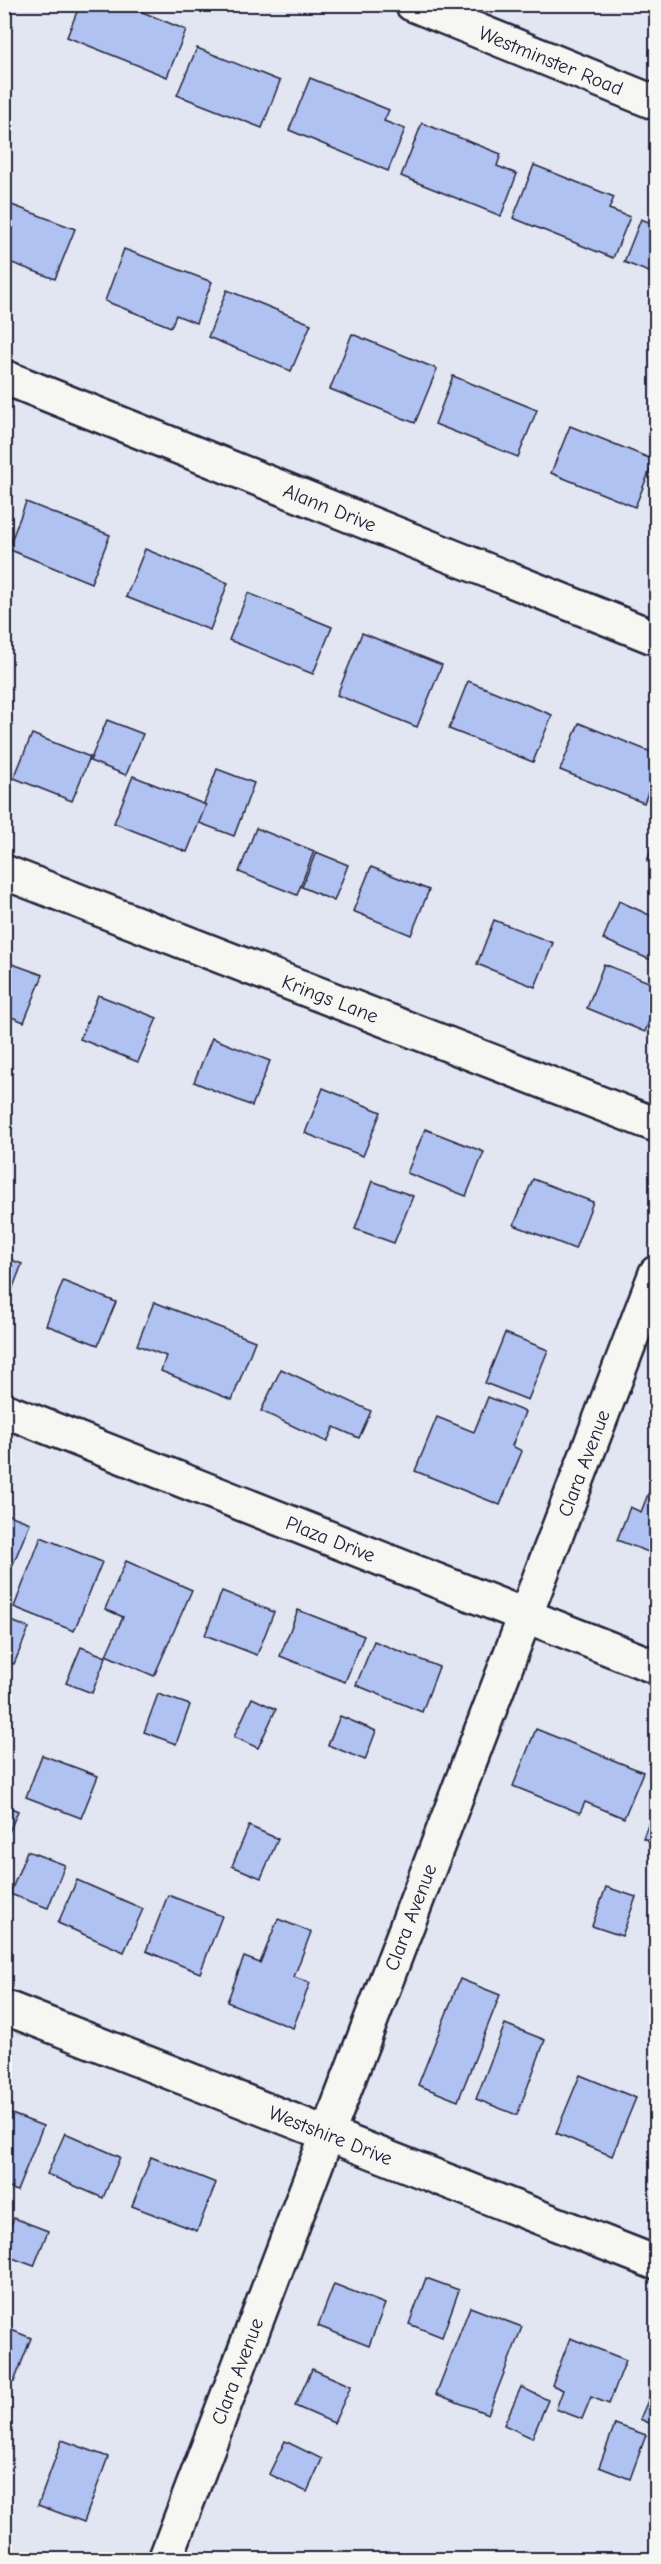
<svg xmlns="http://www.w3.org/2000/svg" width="661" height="2564" font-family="'Comic Neue',sans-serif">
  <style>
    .building { fill: #b0c2f1; stroke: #22223b; stroke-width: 1.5 }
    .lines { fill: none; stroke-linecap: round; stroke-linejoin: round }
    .minor-casing { stroke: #22223b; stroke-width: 38 }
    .minor { stroke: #f6f6f2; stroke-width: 33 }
    .labels { text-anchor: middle; stroke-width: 4.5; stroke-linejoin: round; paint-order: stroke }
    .street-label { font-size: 20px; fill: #22223b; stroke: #f6f6f2 }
  </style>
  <rect width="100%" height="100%" fill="#e1e6f2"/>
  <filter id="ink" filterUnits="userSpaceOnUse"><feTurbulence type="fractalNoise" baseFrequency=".0167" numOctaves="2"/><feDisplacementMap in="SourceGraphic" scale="12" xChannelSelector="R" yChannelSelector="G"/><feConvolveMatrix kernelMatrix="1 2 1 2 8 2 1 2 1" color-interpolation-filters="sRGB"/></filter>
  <g filter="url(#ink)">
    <!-- building -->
    <g class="building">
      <polygon points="80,4 123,4 186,30 167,77 67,37"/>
      <polygon points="197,48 280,81 262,128 177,95"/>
      <polygon points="310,78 389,110 384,121 405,129 388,171 289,130"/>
      <polygon points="422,123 501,154 497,166 517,174 501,216 401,176"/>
      <polygon points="534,165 614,197 609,209 630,217 613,258 513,218"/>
      <polygon points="4,202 75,229 55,279 4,260"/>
      <polygon points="641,219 656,225 656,275 624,262"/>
      <polygon points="124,249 212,282 196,323 176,315 171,327 105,301"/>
      <polygon points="227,290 311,324 291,371 208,337"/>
      <polygon points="352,334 437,369 415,423 330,389"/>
      <polygon points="453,376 537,410 518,457 435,424"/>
      <polygon points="570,426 654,460 635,507 551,473"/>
      <polygon points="26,502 110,535 91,583 8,549"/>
      <polygon points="145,549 228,583 210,630 126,597"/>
      <polygon points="248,593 332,627 313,674 229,640"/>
      <polygon points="362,633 442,665 417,727 337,695"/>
      <polygon points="468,681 552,715 533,762 449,729"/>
      <polygon points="107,720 143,734 126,775 90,761"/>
      <polygon points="579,723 656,754 656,771 644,803 560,770"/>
      <polygon points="32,734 90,757 72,801 14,778"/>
      <polygon points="217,769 254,783 234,836 197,822"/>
      <polygon points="133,776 206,805 187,852 114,823"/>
      <polygon points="256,828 314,851 297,895 239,872"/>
      <polygon points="656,838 656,865 647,861"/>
      <polygon points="316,852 348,865 334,901 302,887"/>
      <polygon points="371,867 429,890 411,935 353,911"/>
      <polygon points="619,901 656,918 656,953 653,961 603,939"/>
      <polygon points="494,920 553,943 535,987 477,964"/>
      <polygon points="4,961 43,975 24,1022 4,1014"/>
      <polygon points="604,964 656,985 656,1002 645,1032 587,1008"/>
      <polygon points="98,995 157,1018 138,1062 80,1039"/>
      <polygon points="212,1038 270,1061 252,1106 194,1082"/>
      <polygon points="323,1088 381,1112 363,1156 305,1133"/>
      <polygon points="425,1129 484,1152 466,1196 407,1173"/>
      <polygon points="533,1179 593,1202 575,1249 514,1225"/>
      <polygon points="372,1181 413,1196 394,1243 355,1229"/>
      <polygon points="4,1257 22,1264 5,1308 4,1308"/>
      <polygon points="63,1281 116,1302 98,1345 46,1325"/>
      <polygon points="154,1302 255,1341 232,1400 161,1371 166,1356 137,1345"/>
      <polygon points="505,1333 548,1350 528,1400 485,1383"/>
      <polygon points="281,1369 371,1411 359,1438 334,1427 327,1442 261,1411"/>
      <polygon points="488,1397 525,1412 512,1446 522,1451 500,1505 415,1471 437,1417 474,1432"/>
      <polygon points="656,1474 656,1555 617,1540 630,1507 641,1512"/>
      <polygon points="4,1513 30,1523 11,1569 4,1567"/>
      <polygon points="41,1537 102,1562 74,1631 14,1607"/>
      <polygon points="126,1561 192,1590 154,1676 106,1655 123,1617 105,1609"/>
      <polygon points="222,1591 274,1612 257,1655 205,1635"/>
      <polygon points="298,1610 364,1636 345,1682 280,1656"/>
      <polygon points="4,1618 29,1628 14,1664 4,1660"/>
      <polygon points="374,1641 439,1667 422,1712 356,1685"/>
      <polygon points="81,1647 106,1657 92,1693 66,1683"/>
      <polygon points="158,1694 190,1705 176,1744 144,1732"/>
      <polygon points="252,1698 276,1709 258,1748 234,1737"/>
      <polygon points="340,1716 376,1731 365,1760 328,1745"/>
      <polygon points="536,1729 643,1772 624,1818 585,1802 580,1813 513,1786"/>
      <polygon points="42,1755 98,1776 81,1818 26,1797"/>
      <polygon points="656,1803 656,1844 643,1838"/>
      <polygon points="4,1805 18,1811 4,1844"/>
      <polygon points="249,1826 278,1839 261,1878 232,1866"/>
      <polygon points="27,1851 65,1865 48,1908 10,1894"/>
      <polygon points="77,1880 143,1909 124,1952 58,1923"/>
      <polygon points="606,1887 636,1897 622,1936 592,1926"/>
      <polygon points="168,1895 222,1916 200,1973 146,1951"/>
      <polygon points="278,1919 311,1932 294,1977 310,1983 293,2028 227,2002 244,1957 260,1963"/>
      <polygon points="460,1979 500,1995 458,2101 418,2085"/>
      <polygon points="505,2024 545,2040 517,2115 476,2099"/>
      <polygon points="580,2075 636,2098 612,2156 556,2133"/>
      <polygon points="4,2111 43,2126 17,2191 4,2186"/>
      <polygon points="65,2133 120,2157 103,2198 47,2174"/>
      <polygon points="151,2157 216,2183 197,2231 132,2206"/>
      <polygon points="14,2218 48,2231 34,2266 4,2255 4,2243"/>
      <polygon points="426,2278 459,2290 442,2337 409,2324"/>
      <polygon points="334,2284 385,2304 369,2346 318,2326"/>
      <polygon points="470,2307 522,2327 488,2414 436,2394"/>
      <polygon points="4,2327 31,2338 14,2382 4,2379"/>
      <polygon points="570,2338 626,2360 609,2404 591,2397 582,2419 556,2409 563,2390 552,2385"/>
      <polygon points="312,2369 351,2386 334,2423 295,2406"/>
      <polygon points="656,2382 656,2426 640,2419"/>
      <polygon points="521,2387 548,2400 532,2438 504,2425"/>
      <polygon points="615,2424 646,2435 630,2479 599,2467"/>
      <polygon points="656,2438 656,2455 650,2452"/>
      <polygon points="62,2440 108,2457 84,2522 38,2505"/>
      <polygon points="285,2441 322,2459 307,2492 269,2474"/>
    </g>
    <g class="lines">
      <defs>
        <g id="minor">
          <path id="s1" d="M412,4L656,103"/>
          <path id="s2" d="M4,377L656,638"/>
          <path id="s3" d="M4,872L656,1125"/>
          <path id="s4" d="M4,1410L656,1667"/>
          <path id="s5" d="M4,2007L656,2263"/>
          <path id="s6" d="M165,2560L656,1273"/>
        </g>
      </defs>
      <!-- minor casing -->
      <use href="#minor" class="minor-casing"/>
      <!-- minor -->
      <use href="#minor" class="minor"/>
    </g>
  </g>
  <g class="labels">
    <!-- street labels -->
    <g class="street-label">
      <text dy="7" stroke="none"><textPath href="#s1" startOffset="150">Westminster Road</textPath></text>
      <text dy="7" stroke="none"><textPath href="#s2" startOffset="351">Alann Drive</textPath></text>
      <text dy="7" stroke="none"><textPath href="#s3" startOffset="350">Krings Lane</textPath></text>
      <text dy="7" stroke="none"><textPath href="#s6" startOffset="1174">Clara Avenue</textPath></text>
      <text dy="7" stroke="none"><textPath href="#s4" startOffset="351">Plaza Drive</textPath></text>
      <text dy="7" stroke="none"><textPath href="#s6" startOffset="688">Clara Avenue</textPath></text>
      <text dy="7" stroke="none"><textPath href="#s5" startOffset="351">Westshire Drive</textPath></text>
      <text dy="7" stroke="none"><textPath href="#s6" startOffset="202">Clara Avenue</textPath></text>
    </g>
  </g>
  <!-- margin -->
  <rect width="661" height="2564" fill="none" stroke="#f6f6f2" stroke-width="24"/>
  <rect x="12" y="12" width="637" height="2540" fill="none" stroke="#22223b" stroke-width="2" filter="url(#ink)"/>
</svg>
